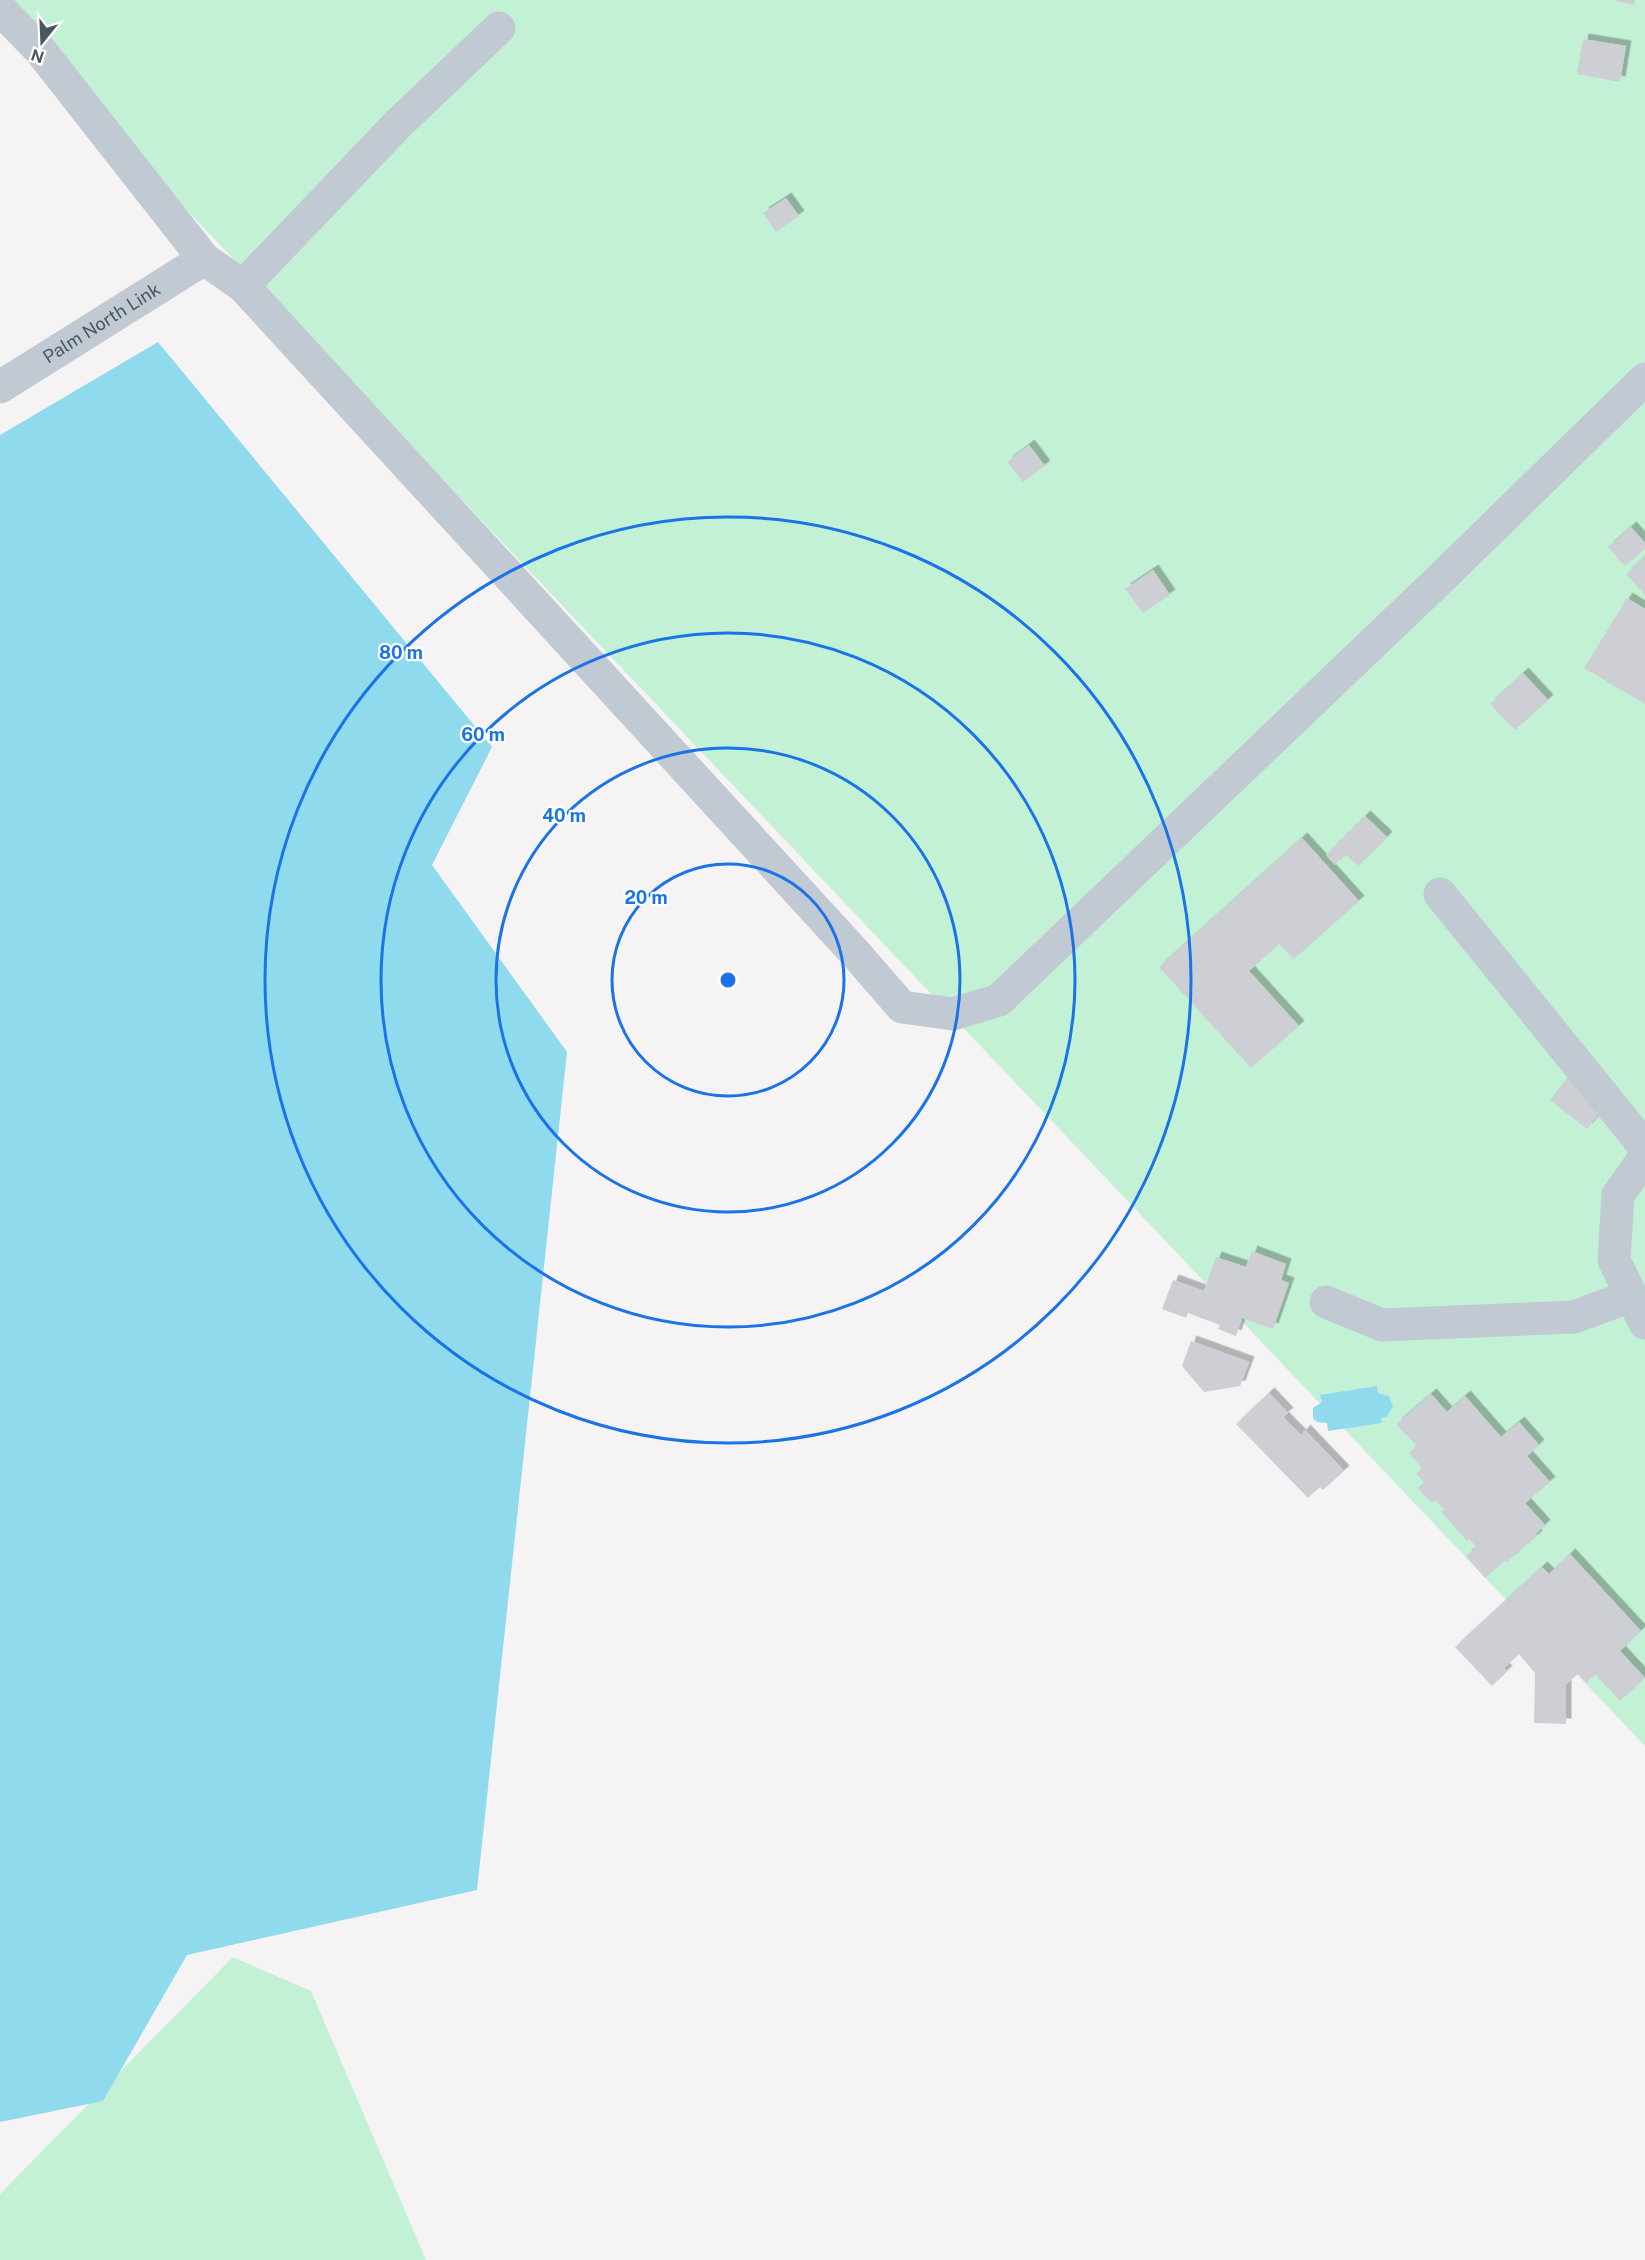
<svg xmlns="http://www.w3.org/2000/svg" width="1645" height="2260" font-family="'Public Sans',sans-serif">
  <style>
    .green { fill: #c3f1d5 }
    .water { fill: #90daee }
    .building { fill: #cdcfd5; filter: url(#shadow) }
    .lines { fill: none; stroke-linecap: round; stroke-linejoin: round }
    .minor { stroke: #c1cad2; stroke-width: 33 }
    .ring { fill: none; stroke: #1a73e8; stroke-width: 3 }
    .labels { text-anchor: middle; stroke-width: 4.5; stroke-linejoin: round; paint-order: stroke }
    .street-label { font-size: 18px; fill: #4a5661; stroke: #fff }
    .centre { fill: #1a73e8; stroke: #fff; stroke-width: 3 }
    .ring-label { font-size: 18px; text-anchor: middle; font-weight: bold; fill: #1a73e8; stroke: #fff; stroke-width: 4.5; stroke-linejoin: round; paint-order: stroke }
  </style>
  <defs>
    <filter id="shadow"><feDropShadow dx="5.5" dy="-5.5" stdDeviation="0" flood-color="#0004"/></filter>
  </defs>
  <rect width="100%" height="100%" fill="#f5f3f3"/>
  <!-- green -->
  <g class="green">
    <polygon points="0,0 1645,0 1645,1746 0,13"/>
    <polygon points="233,1957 311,1991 426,2260 0,2260 0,2194"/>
  </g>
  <!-- water -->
  <g class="water">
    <polygon points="158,342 492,747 432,865 567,1052 477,1890 187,1955 103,2101 0,2122 0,435"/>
    <polygon points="1377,1386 1378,1393 1389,1396 1393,1406 1387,1417 1381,1418 1382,1423 1328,1431 1327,1423 1317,1422 1313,1418 1313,1408 1322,1402 1320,1395"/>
  </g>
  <!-- building -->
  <g class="building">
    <polygon points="1613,0 1635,0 1634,5"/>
    <polygon points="1583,39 1626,46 1620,82 1577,74"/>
    <polygon points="786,198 799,216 776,232 763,213"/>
    <polygon points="1029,445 1045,466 1023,482 1007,462"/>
    <polygon points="1631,527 1645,543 1645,549 1625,566 1608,547"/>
    <polygon points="1645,556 1645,595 1626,574"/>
    <polygon points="1153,570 1170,595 1143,613 1125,589"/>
    <polygon points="1627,598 1645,609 1645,704 1584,668"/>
    <polygon points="1523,673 1548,700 1515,730 1490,704"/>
    <polygon points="1365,816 1387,837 1358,866 1345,854 1335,865 1326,855"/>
    <polygon points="1302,838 1359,901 1294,959 1279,944 1249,971 1299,1026 1251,1068 1159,967"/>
    <polygon points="1567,1078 1604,1107 1587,1129 1550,1100"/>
    <polygon points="1252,1251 1286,1264 1281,1280 1289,1283 1273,1329 1242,1318 1236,1336 1218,1329 1220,1325 1188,1313 1186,1318 1162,1309 1173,1280 1204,1291 1216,1257 1246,1267"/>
    <polygon points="1191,1341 1249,1362 1240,1386 1204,1392 1182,1366"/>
    <polygon points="1269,1393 1288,1413 1283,1417 1301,1435 1305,1430 1344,1471 1323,1490 1320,1487 1308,1498 1236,1424"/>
    <polygon points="1431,1394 1447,1412 1465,1396 1501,1437 1519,1422 1539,1445 1527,1456 1550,1482 1525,1503 1545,1525 1536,1534 1537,1536 1507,1562 1505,1560 1485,1578 1466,1556 1477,1547 1469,1539 1467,1541 1441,1512 1444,1510 1435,1500 1432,1503 1418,1488 1424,1482 1416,1474 1422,1468 1409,1453 1417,1446 1396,1424"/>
    <polygon points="1570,1554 1641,1631 1620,1651 1645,1678 1620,1701 1595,1674 1586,1683 1578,1674 1566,1684 1566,1724 1534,1723 1535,1673 1519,1654 1504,1668 1507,1671 1492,1686 1455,1647 1542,1567 1549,1574"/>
  </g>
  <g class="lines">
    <!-- minor -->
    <g class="minor">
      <polyline points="0,9 40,50 204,259 243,286 856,954 902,1007 953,1014 999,1000 1437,582 1645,379"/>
      <polyline points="243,286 398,124 499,28"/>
      <path id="s1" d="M0,387L204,259"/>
      <polyline points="1440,894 1645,1147"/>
      <polyline points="1645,1157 1618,1195 1614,1260 1645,1323"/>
      <polyline points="1326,1302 1382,1325 1574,1317 1631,1296"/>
    </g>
  </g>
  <!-- distance rings -->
  <g class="ring">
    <circle cx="728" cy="980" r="116"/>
    <circle cx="728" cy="980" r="232"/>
    <circle cx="728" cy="980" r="347"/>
    <circle cx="728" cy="980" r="463"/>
  </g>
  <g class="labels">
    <!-- street labels -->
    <g class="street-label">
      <text dy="6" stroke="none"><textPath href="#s1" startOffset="120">Palm North Link</textPath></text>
    </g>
  </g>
  <circle cx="728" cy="980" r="9" class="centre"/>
  <g class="ring-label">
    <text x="401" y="659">80 m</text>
    <text x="483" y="741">60 m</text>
    <text x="564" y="822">40 m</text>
    <text x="646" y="904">20 m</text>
  </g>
  <!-- north arrow -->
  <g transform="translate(42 42) rotate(198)" stroke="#ffffff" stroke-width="4.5" paint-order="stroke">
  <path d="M0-4.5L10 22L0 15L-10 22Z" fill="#4a5661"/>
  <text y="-9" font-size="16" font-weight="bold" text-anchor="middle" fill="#4a5661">N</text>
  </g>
</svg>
